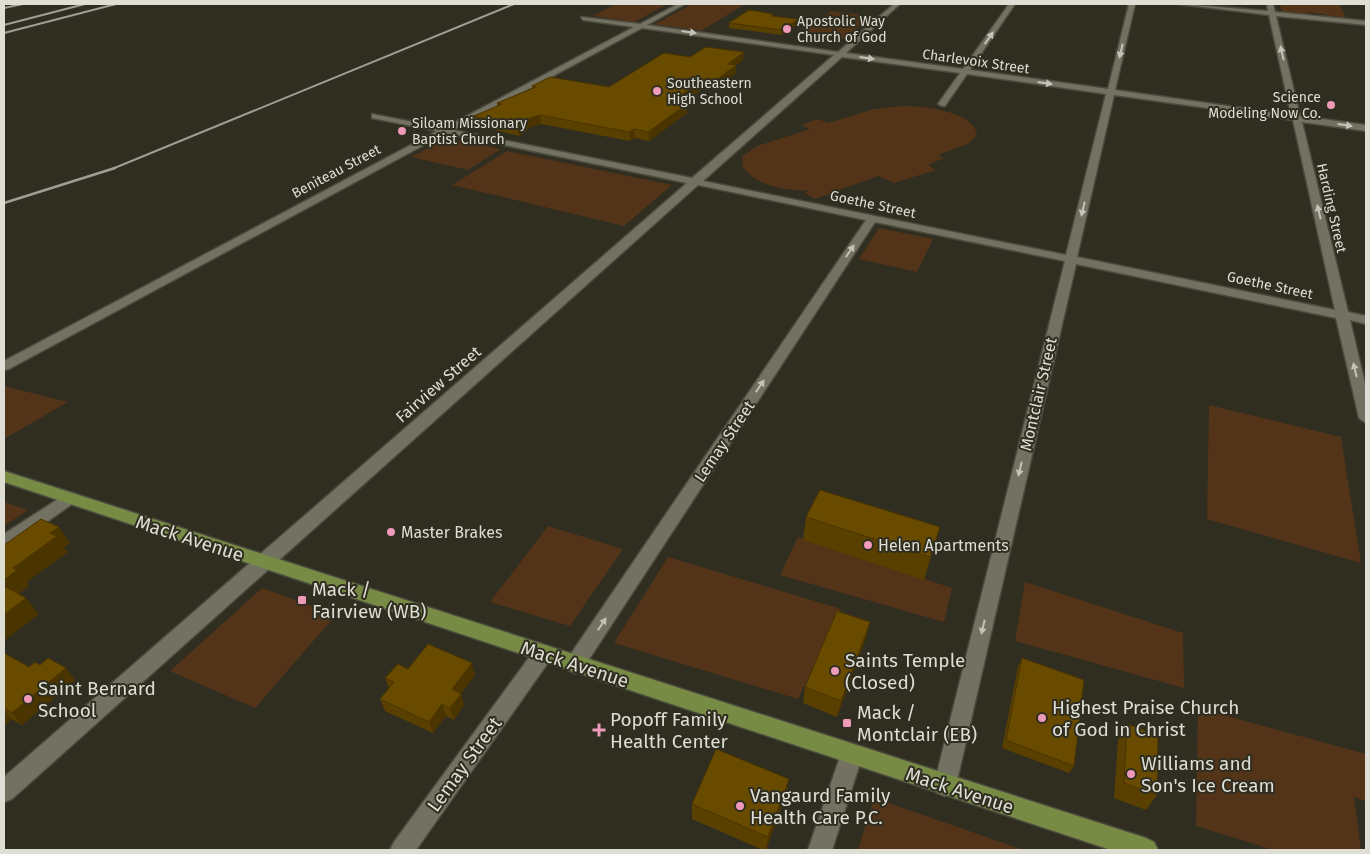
<svg xmlns="http://www.w3.org/2000/svg" width="1370" height="854" font-family="'Fira Sans',sans-serif">
  <style>
    .green { fill: #533418 }
    .lines { fill: none; stroke-linecap: round; stroke-linejoin: round }
    .minor-casing { stroke: #4b4a3e; stroke-width: 3 }
    .major-casing { stroke: #4b4a3e; stroke-width: 3 }
    .minor { fill: #737262; fill-rule: evenodd }
    .major { fill: #788b45; fill-rule: evenodd }
    .rail-far1 { stroke: #9f9e94; stroke-width: 2 }
    .rail { stroke: #9f9e94; stroke-width: 2.5 }
    .wall { fill: #5a4000 }
    .shaded-wall { fill: #4a3400 }
    .building { fill: #694b00; stroke: #4a3400 }
    .oneway { fill: #c3c3b8 }
    .poi-dot { fill: #ef9ab8; stroke: #2f2e20; stroke-width: 2 }
    .labels { text-anchor: middle; stroke-width: 4; stroke-linejoin: round; paint-order: stroke }
    .far-poi-label { font-size: 14px; fill: #deded5; stroke: #2f2e20; text-anchor: start }
    .far-street-label { font-size: 14px; fill: #deded5; stroke: #2f2e20 }
    .street-label { font-size: 16px; fill: #deded5; stroke: #2f2e20 }
    .poi-label { font-size: 16px; fill: #deded5; stroke: #2f2e20; text-anchor: start }
    .near-street-label { font-size: 19px; fill: #deded5; stroke: #2f2e20 }
    .near-poi-label { font-size: 19px; fill: #deded5; stroke: #2f2e20; text-anchor: start }
  </style>
  <rect width="100%" height="100%" fill="#2f2e20"/>
  <!-- green -->
  <g class="green">
    <polygon points="616,4 666,5 634,22 593,16"/>
    <polygon points="692,4 745,4 701,31 655,24"/>
    <polygon points="1280,4 1340,5 1346,18 1308,12 1309,15 1282,12"/>
    <polygon points="831,11 871,16 843,39 801,34"/>
    <path d="M903,106C922,106 975,111 977,135L968,144L938,155L944,158L928,165L936,170L894,183L878,176L815,199L805,193L809,191C785,190 755,187 742,165L743,156L757,146L810,129L801,125L818,119L828,123L874,109Z"/>
    <polygon points="447,138 501,149 468,170 411,157"/>
    <polygon points="507,151 672,185 624,226 452,185"/>
    <polygon points="879,228 933,239 917,272 859,259"/>
    <polygon points="4,386 68,402 4,439"/>
    <polygon points="1209,405 1341,437 1361,563 1207,519"/>
    <polygon points="4,502 28,510 4,526"/>
    <polygon points="548,526 623,549 570,626 490,602"/>
    <polygon points="798,537 952,588 944,622 780,575"/>
    <polygon points="668,557 841,609 798,699 614,643"/>
    <polygon points="1025,582 1183,633 1184,688 1015,641"/>
    <polygon points="262,588 336,615 255,708 170,671"/>
    <polygon points="1198,708 1366,754 1366,801 1354,797 1361,850 1274,850 1196,826"/>
    <polygon points="874,798 1024,850 858,850"/>
  </g>
  <g class="lines">
    <defs>
      <g id="minor">
        <path d="M678,4H685L647,25L838,52L894,4H900L846,53L963,69L1009,4H1015L970,70L1108,89L1129,4H1135L1115,90L1291,115L1269,15L1179,4L1268,11L1267,4H1273L1275,12L1366,21V25L1276,16L1300,116L1366,125V131L1302,122L1348,312L1366,316V324L1350,320L1366,388V423L1359,418L1336,318L1076,264L956,785L953,793L945,796L937,793L934,785L1065,261L875,222L582,670L575,673L568,670L565,664L568,658L866,220L698,185L12,799L4,802V777L687,183L446,133L9,369L4,370V361L437,131L372,118V114L444,128L634,27L583,20L581,17L640,24ZM642,28L834,55L692,178L453,130ZM842,57L960,73L938,104L942,106H945L967,74L1106,94L1066,255L703,181ZM1114,95L1293,120L1335,310L1077,257Z"/>
        <polygon points="69,492 75,494 77,498 75,502 10,548 4,549 4,534"/>
        <polygon points="543,646 550,648 553,654 550,660 416,850 390,850 394,842 536,648"/>
        <polygon points="852,744 860,747 863,754 832,850 808,850 841,754 844,747"/>
      </g>
      <polygon id="major" points="4,471 1146,838 1154,842 1158,850 1111,850 4,482"/>
    </defs>
    <!-- minor casing -->
    <use href="#minor" class="minor-casing"/>
    <!-- major casing -->
    <use href="#major" class="major-casing"/>
    <!-- minor -->
    <use href="#minor" class="minor"/>
    <!-- major -->
    <use href="#major" class="major"/>
    <!-- rail-far1 -->
    <g class="rail-far1">
      <polyline points="4,8 23,4"/>
      <polyline points="4,25 85,4"/>
      <polyline points="4,33 116,4"/>
      <polyline points="112,169 514,4"/>
    </g>
    <!-- rail -->
    <polyline class="rail" points="4,203 115,168"/>
  </g>
  <!-- wall -->
  <g class="wall">
    <polygon points="773,14 773,16 798,19 797,24 782,35 729,28 729,23"/>
    <polygon points="690,57 743,60 736,65 736,73 716,88 706,86 682,103 687,113 649,141 635,138 630,141 541,124 531,127 519,136 475,125 474,116 497,106 497,103 532,88 532,86 609,87"/>
    <polygon points="806,517 940,527 933,550 924,580 803,540"/>
    <polygon points="870,622 866,638 837,717 803,703 805,687"/>
    <polygon points="4,653 29,667 40,665 66,668 75,680 22,725 12,719 4,726"/>
    <polygon points="1022,658 1074,766 1069,773 1002,748 1018,667"/>
    <polygon points="475,675 461,694 464,705 454,720 446,716 433,733 385,711 380,699 389,688 385,678"/>
    <polygon points="1127,724 1157,795 1146,810 1114,798 1118,740"/>
    <polygon points="786,794 766,850 763,850 692,819 692,804"/>
  </g>
  <!-- shaded-wall -->
  <g class="shaded-wall">
    <polygon points="798,19 797,24 782,35 782,30"/>
    <polygon points="744,52 743,60 736,65 736,73 716,88 716,80 728,64"/>
    <polygon points="706,78 706,86 672,110 672,101"/>
    <polygon points="687,104 687,113 649,141 648,132"/>
    <polygon points="540,115 541,124 531,127 519,136 518,127 530,118"/>
    <polygon points="634,129 635,138 630,141 629,132"/>
    <polygon points="59,527 70,543 64,547 68,552 27,582 29,586 11,600 4,590 4,580 13,568 50,533"/>
    <polygon points="940,527 933,550 924,580 930,557"/>
    <polygon points="26,598 39,614 4,641 4,615"/>
    <polygon points="870,622 866,638 837,717 841,701"/>
    <polygon points="472,663 475,675 461,694 464,705 454,720 450,708 452,689"/>
    <polygon points="66,668 75,680 22,725 12,713"/>
    <polygon points="442,704 446,716 433,733 429,722"/>
    <polygon points="4,710 12,719 4,726"/>
    <polygon points="789,779 786,794 766,850 768,837"/>
  </g>
  <!-- building -->
  <g class="building">
    <polygon points="749,10 773,14 770,16 798,19 782,30 729,23"/>
    <polygon points="706,47 744,52 728,64 736,65 716,80 706,78 672,101 687,104 648,132 634,129 629,132 540,115 530,118 518,127 474,116 502,104 497,103 536,87 532,86 550,77 609,87 664,53 690,57"/>
    <polygon points="820,490 940,527 930,557 806,517"/>
    <polygon points="41,519 59,527 50,533 57,536 13,568 17,570 4,580 4,545"/>
    <polygon points="4,586 26,598 4,615"/>
    <polygon points="837,611 870,622 841,701 805,687"/>
    <polygon points="428,644 472,663 452,689 461,694 450,708 442,704 429,722 380,699 394,682 385,678 398,664 408,669"/>
    <polygon points="4,653 29,667 35,662 40,665 48,658 66,668 12,713 4,708"/>
    <polygon points="1022,658 1084,680 1074,766 1006,740"/>
    <polygon points="1127,724 1158,735 1157,795 1124,783"/>
    <polygon points="716,749 789,779 768,837 692,804"/>
  </g>
  <!-- one-way arrows -->
  <defs><path id="oneway-solid" d="M-6-.8H1V-3.2L6.5 0L1 3.2V.8H-6Z" transform="scale(1.25)"/></defs>
  <g class="oneway">
    <use href="#oneway-solid" transform="translate(689 32) rotate(8)"/>
    <use href="#oneway-solid" transform="translate(989 38) rotate(-55)"/>
    <use href="#oneway-solid" transform="translate(1121 51) rotate(103)"/>
    <use href="#oneway-solid" transform="translate(1282 53) rotate(-103)"/>
    <use href="#oneway-solid" transform="translate(867 58) rotate(8)"/>
    <use href="#oneway-solid" transform="translate(1045 83) rotate(8)"/>
    <use href="#oneway-solid" transform="translate(1345 125) rotate(8)"/>
    <use href="#oneway-solid" transform="translate(1083 209) rotate(103)"/>
    <use href="#oneway-solid" transform="translate(1319 212) rotate(-103)"/>
    <use href="#oneway-solid" transform="translate(850 251) rotate(-56)"/>
    <use href="#oneway-solid" transform="translate(1355 370) rotate(-103)"/>
    <use href="#oneway-solid" transform="translate(760 386) rotate(-56)"/>
    <use href="#oneway-solid" transform="translate(1020 469) rotate(103)"/>
    <use href="#oneway-solid" transform="translate(602 624) rotate(-56)"/>
    <use href="#oneway-solid" transform="translate(983 627) rotate(103)"/>
  </g>
  <!-- markers -->
  <g class="poi-dot">
    <circle cx="787" cy="29" r="5"/>
    <circle cx="657" cy="91" r="5"/>
    <circle cx="1331" cy="105" r="5"/>
    <circle cx="402" cy="131" r="5"/>
    <circle cx="391" cy="532" r="5"/>
    <circle cx="868" cy="545" r="5"/>
    <rect x="297" y="595" width="10" height="10" rx="2.5"/>
    <circle cx="835" cy="671" r="5"/>
    <circle cx="28" cy="699" r="5"/>
    <circle cx="1042" cy="718" r="5"/>
    <rect x="842" y="718" width="10" height="10" rx="2.5"/>
    <path d="M596.5 722.5h5v5h5v5h-5v5h-5v-5h-5v-5h5z"/>
    <circle cx="1131" cy="774" r="5"/>
    <circle cx="740" cy="806" r="5"/>
  </g>
  <g class="labels">
    <!-- far-poi labels -->
    <g class="far-poi-label">
      <text x="797" y="26">Apostolic Way<tspan x="797" dy="16">Church of God</tspan></text>
      <text x="667" y="88">Southeastern<tspan x="667" dy="16">High School</tspan></text>
      <text x="1321" y="102" text-anchor="end">Science<tspan x="1321" dy="16">Modeling Now Co.</tspan></text>
      <text x="412" y="128">Siloam Missionary<tspan x="412" dy="16">Baptist Church</tspan></text>
    </g>
    <!-- far-street labels -->
    <g class="far-street-label">
      <text transform="translate(976 61) rotate(8)" y="5">Charlevoix Street</text>
      <text transform="translate(336 171) rotate(-28)" y="5">Beniteau Street</text>
      <text transform="translate(873 204) rotate(12)" y="5">Goethe Street</text>
      <text transform="translate(1332 208) rotate(77)" y="5">Harding Street</text>
      <text transform="translate(1270 285) rotate(12)" y="5">Goethe Street</text>
    </g>
    <!-- street labels -->
    <g class="street-label">
      <text transform="translate(438 384) rotate(-41)" y="6">Fairview Street</text>
      <text transform="translate(1038 394) rotate(-77)" y="6">Montclair Street</text>
      <text transform="translate(724 441) rotate(-56)" y="6">Lemay Street</text>
    </g>
    <!-- poi labels -->
    <g class="poi-label">
      <text x="401" y="538">Master Brakes</text>
      <text x="878" y="551">Helen Apartments</text>
    </g>
    <!-- near-street labels -->
    <g class="near-street-label">
      <text transform="translate(190 538) rotate(18)" y="7">Mack Avenue</text>
      <text transform="translate(575 664) rotate(18)" y="7">Mack Avenue</text>
      <text transform="translate(464 764) rotate(-54)" y="7">Lemay Street</text>
      <text transform="translate(960 790) rotate(18)" y="7">Mack Avenue</text>
    </g>
    <!-- near-poi labels -->
    <g class="near-poi-label">
      <text x="312" y="596">Mack /<tspan x="312" dy="22">Fairview (WB)</tspan></text>
      <text x="845" y="667">Saints Temple<tspan x="845" dy="22">(Closed)</tspan></text>
      <text x="38" y="695">Saint Bernard<tspan x="38" dy="22">School</tspan></text>
      <text x="1052" y="714">Highest Praise Church<tspan x="1052" dy="22">of God in Christ</tspan></text>
      <text x="857" y="719">Mack /<tspan x="857" dy="22">Montclair (EB)</tspan></text>
      <text x="610" y="726">Popoff Family<tspan x="610" dy="22">Health Center</tspan></text>
      <text x="1141" y="770">Williams and<tspan x="1141" dy="22">Son's Ice Cream</tspan></text>
      <text x="750" y="802">Vangaurd Family<tspan x="750" dy="22">Health Care P.C.</tspan></text>
    </g>
  </g>
  <!-- border -->
  <rect width="1370" height="854" fill="none" stroke="#deded5" stroke-width="10"/>
</svg>
